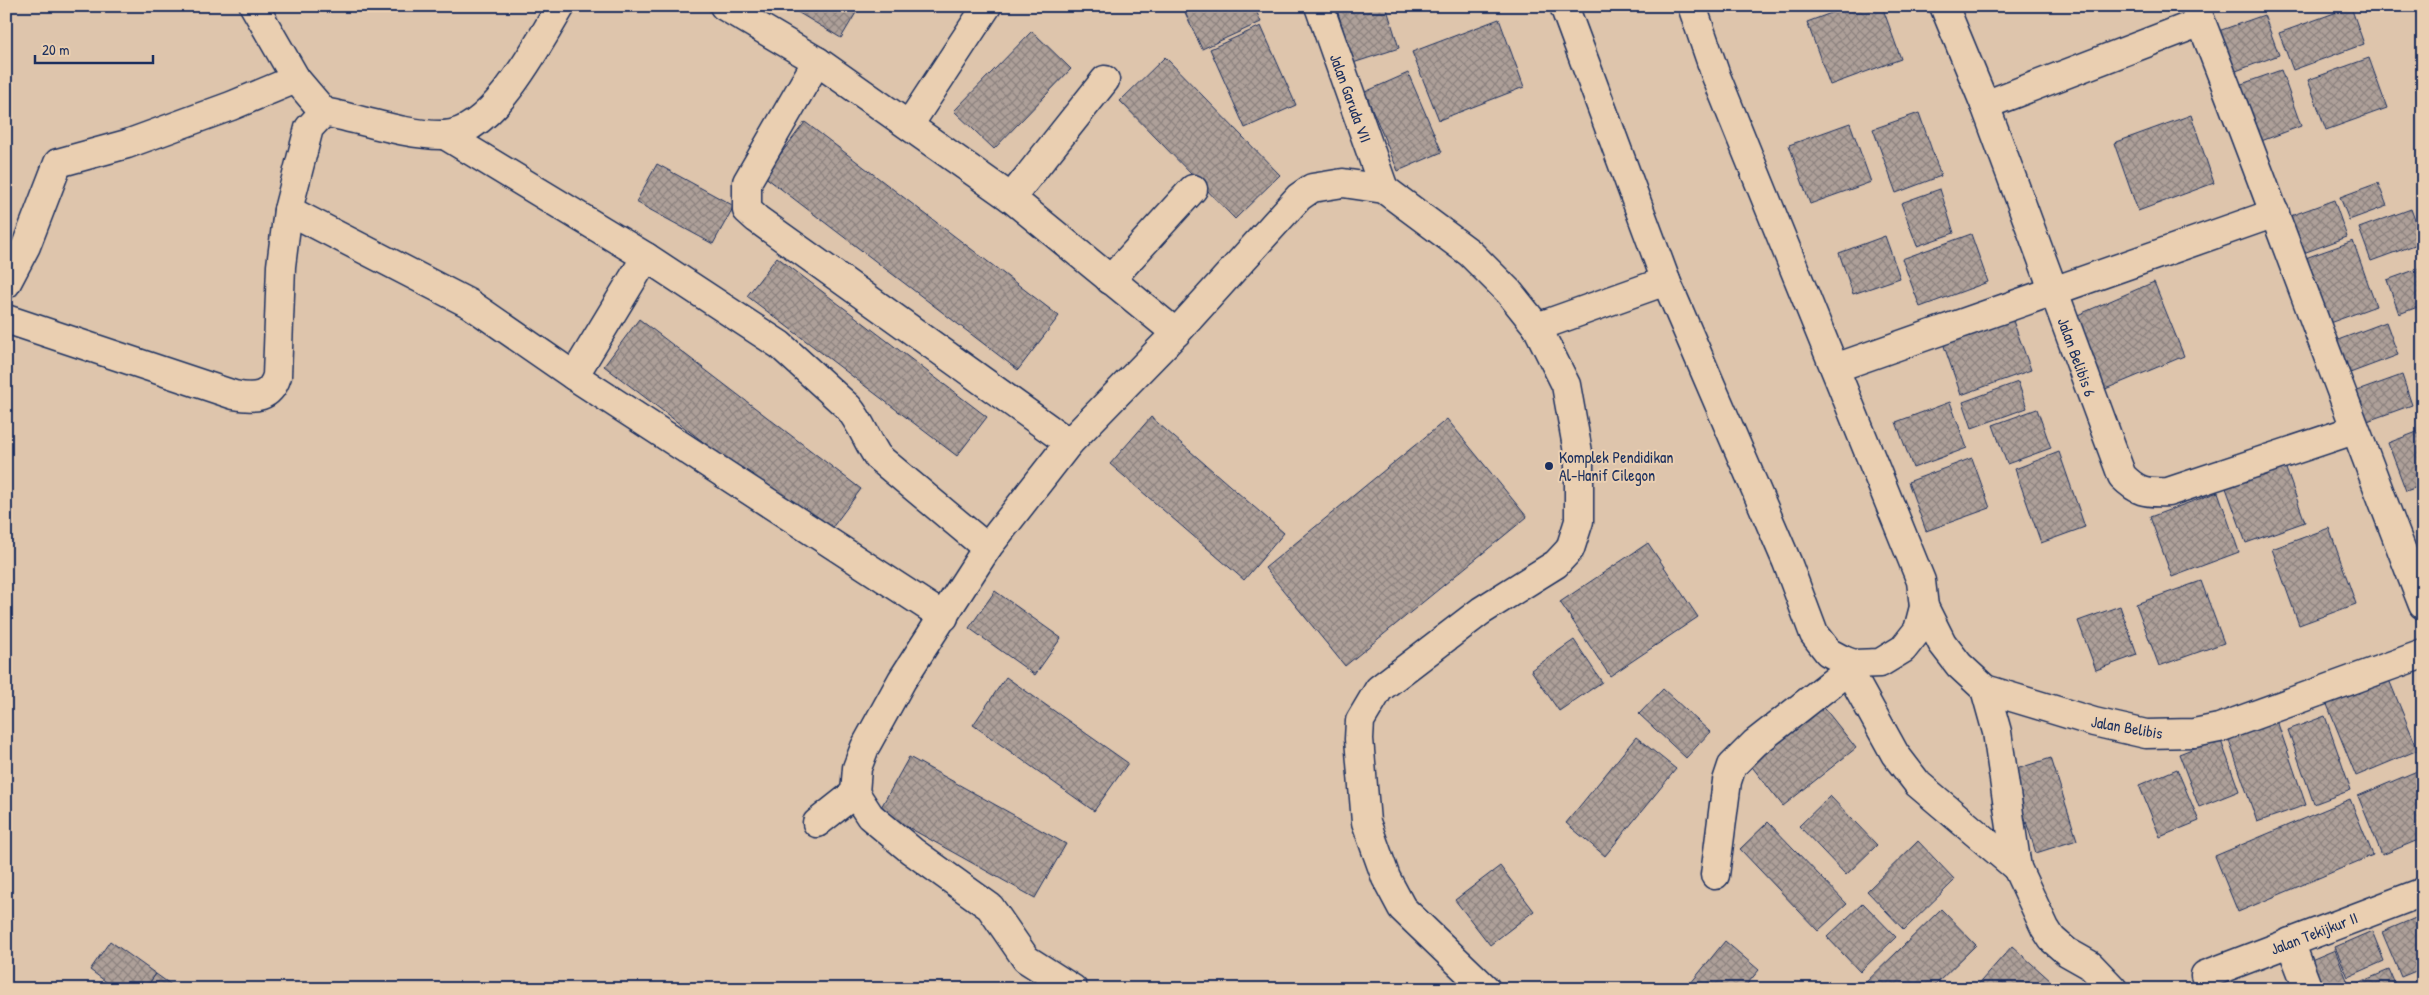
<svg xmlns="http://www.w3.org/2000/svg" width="2429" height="995" font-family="'Patrick Hand',sans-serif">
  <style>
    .building { fill: url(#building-cross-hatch); stroke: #1b2f5e }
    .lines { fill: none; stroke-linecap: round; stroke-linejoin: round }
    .minor-casing { stroke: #1b2f5e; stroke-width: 31 }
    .minor { stroke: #eacfb1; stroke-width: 28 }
    .poi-dot { fill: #1b2f5e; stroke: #eacfb1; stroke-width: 2 }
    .labels { text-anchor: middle; stroke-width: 4; stroke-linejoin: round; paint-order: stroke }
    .street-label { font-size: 16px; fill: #1b2f5e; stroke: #eacfb1 }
    .poi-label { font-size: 16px; fill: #1b2f5e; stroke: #eacfb1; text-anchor: start }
  </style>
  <defs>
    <pattern id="building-cross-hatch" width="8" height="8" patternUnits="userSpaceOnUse" patternTransform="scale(1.25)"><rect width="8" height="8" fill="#aea099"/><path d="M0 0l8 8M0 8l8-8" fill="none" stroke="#8d8380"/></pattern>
  </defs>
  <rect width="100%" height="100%" fill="#dec5ac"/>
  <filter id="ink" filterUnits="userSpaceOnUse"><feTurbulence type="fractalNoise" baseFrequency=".02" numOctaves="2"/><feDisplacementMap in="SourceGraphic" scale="10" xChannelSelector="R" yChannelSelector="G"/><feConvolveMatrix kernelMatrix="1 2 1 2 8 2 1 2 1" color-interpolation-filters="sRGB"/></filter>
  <g filter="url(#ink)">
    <!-- building -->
    <g class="building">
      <polygon points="796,6 860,6 841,38 794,10"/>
      <polygon points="1182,6 1254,6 1261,22 1202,49"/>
      <polygon points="1336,6 1386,6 1399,48 1353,63"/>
      <polygon points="1850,6 1882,6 1901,59 1830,85 1807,22"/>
      <polygon points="2351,7 2364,44 2293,70 2279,33"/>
      <polygon points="2264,15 2279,55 2228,74 2213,33"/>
      <polygon points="1499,19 1524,87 1439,120 1412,52"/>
      <polygon points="1261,26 1296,105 1245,128 1210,49"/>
      <polygon points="1032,31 1071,69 994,149 954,111"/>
      <polygon points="1165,57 1280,175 1235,219 1120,101"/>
      <polygon points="2369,58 2387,108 2326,130 2308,80"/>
      <polygon points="2281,70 2301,126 2256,143 2236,86"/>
      <polygon points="1408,73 1442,152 1398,171 1365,92"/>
      <polygon points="1919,113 1941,176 1896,193 1873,129"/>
      <polygon points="2191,115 2214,183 2138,211 2114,143"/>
      <polygon points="805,122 1059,316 1018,370 764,176"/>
      <polygon points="1850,123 1871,182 1810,204 1789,145"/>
      <polygon points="657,164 734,206 713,244 636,202"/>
      <polygon points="2378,183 2387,206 2349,220 2340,197"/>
      <polygon points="1940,189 1954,233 1917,246 1901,203"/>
      <polygon points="2334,200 2347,237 2298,255 2285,218"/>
      <polygon points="2411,209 2423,242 2371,261 2359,228"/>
      <polygon points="1971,234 1988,282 1920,307 1902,259"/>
      <polygon points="1885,236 1900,278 1853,294 1839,253"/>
      <polygon points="2353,241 2376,306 2324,325 2300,260"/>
      <polygon points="777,257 987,417 957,456 747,296"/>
      <polygon points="2423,267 2423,305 2399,314 2387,280"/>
      <polygon points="2154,282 2184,356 2103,390 2073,317"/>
      <polygon points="2012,318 2031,370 1961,395 1943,343"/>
      <polygon points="639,319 861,489 826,536 604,366"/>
      <polygon points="2386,322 2398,355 2342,376 2330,343"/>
      <polygon points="2402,375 2412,405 2359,424 2349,394"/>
      <polygon points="2018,382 2027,408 1972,428 1963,402"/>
      <polygon points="1950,402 1967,448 1913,468 1896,422"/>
      <polygon points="2037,409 2051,448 2007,464 1993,425"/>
      <polygon points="1151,417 1284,533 1244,580 1110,464"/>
      <polygon points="1447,419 1527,517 1345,666 1265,568"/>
      <polygon points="2417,432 2423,447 2423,485 2406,491 2388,443"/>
      <polygon points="2059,452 2085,527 2041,543 2015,469"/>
      <polygon points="1972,458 1990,508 1926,531 1908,482"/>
      <polygon points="2285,466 2305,522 2246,543 2226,488"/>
      <polygon points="2218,492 2239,552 2172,577 2150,517"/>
      <polygon points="2329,528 2356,604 2299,625 2272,549"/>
      <polygon points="1648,543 1698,617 1610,676 1560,602"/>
      <polygon points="2201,581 2224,643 2159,666 2136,604"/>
      <polygon points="995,591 1061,638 1035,675 969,628"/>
      <polygon points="2120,606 2137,655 2096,670 2078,621"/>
      <polygon points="1574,640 1602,682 1559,711 1531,670"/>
      <polygon points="2387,675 2418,750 2356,776 2326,702"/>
      <polygon points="1006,677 1128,763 1094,811 973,725"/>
      <polygon points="1663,689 1710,732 1686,758 1639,714"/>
      <polygon points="1818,700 1856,748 1783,806 1745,758"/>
      <polygon points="2325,716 2351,790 2314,804 2288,730"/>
      <polygon points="2276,718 2306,805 2257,822 2227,735"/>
      <polygon points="1636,737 1676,769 1605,856 1566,823"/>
      <polygon points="2220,738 2239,791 2199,807 2179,754"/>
      <polygon points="909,757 1066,844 1035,898 879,811"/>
      <polygon points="2051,758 2077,840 2036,853 2010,771"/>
      <polygon points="2177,769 2199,821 2160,837 2139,785"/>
      <polygon points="2417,771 2423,786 2423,838 2382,855 2358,796"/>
      <polygon points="1830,796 1877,845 1846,875 1799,826"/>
      <polygon points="2350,799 2373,855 2238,912 2215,856"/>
      <polygon points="1768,822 1847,904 1818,931 1740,849"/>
      <polygon points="1918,841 1955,880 1904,930 1867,891"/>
      <polygon points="1500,866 1534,911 1490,945 1455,900"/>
      <polygon points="1863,903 1896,937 1860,972 1827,937"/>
      <polygon points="1941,909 1976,945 1931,989 1859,989"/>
      <polygon points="2418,917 2423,929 2423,968 2401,977 2382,932"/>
      <polygon points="2372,931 2384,961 2348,977 2335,947"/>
      <polygon points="110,941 156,974 145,989 116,989 90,970"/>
      <polygon points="1725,941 1759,970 1743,989 1686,989"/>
      <polygon points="2012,946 2052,982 2046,989 1974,989"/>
      <polygon points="2335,950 2349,985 2341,989 2315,989 2304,963"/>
      <polygon points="2389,970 2397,989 2352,989 2351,986"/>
      <polygon points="156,974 177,989 145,989"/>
    </g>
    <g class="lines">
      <defs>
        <g id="minor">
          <polyline points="254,6 296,79 324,112"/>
          <polyline points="724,6 817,61 1011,198 1176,333"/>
          <polyline points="1319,6 1384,189"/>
          <polyline points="1564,6 1666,281 1787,562 1814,634 1828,652 1843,660 1854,664 1880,663 1903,649 1918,630 1924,607 1921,581 1716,76 1692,6"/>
          <path d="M1944,6L1985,105L2122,476C2138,492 2145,493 2168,492L2354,430"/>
          <path d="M2195,6C2273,205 2345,406 2423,605"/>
          <polyline points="817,61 747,182 747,210 757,219 1069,443"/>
          <polyline points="1985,105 2201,22"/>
          <polyline points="909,125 987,6"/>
          <path d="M445,135L646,257L780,345L848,407C861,422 867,441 878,457L987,548"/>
          <polyline points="1011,198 1105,80"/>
          <polyline points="288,210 470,304 574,376 944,617"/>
          <polyline points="1110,280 1193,189"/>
          <polyline points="6,284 26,246 58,163 127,144 231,106 296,79"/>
          <path d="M6,319L234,395C255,399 270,398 277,376L281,266L288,210L309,128L324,112C360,119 408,136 444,135C493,133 538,44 561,6"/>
          <polyline points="1835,368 2275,213"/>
          <polyline points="574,376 646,257"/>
          <polyline points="1924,607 1942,643 1959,665 1985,689 2094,722 2146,734 2194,733 2219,728 2423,654"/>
          <polyline points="1843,660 1895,754 1918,784 2017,868"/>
          <polyline points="1985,689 1997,732 2017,868 2045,928 2052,939 2067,952 2090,965 2113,989"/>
          <polyline points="817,823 855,793"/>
          <polyline points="1715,875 1727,781 1732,766 1755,743 1847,671"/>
          <polyline points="2290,942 2308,989"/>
          <polyline points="2205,975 2423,892"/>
          <polyline points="1073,989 1026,959 990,907 912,851 870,816 855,793 857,768 865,747 902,680 987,548 1069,443 1176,333 1299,197 1312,188 1343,183 1384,189 1470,253 1509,292 1537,327 1666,281"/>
          <polyline points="1486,989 1402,908 1386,878 1366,822 1359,739 1360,721 1379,689 1481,611 1556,564 1570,549 1579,521 1579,458 1566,385 1537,327"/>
        </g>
      </defs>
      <!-- minor casing -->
      <use href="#minor" class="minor-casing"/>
      <!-- minor -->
      <use href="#minor" class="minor"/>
    </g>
  </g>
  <!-- markers -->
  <circle class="poi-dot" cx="1549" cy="466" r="5"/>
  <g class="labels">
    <!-- street labels -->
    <g class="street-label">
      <text transform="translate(1351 98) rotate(70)" y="6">Jalan Garuda VII</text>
      <text transform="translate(2077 357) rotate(70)" y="6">Jalan Belibis 6</text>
      <text transform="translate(2127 727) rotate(10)" y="6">Jalan Belibis</text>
      <text transform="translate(2314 933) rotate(-21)" y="6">Jalan Tekijkur II</text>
    </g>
    <!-- poi labels -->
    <g class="poi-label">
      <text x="1559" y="463">Komplek Pendidikan<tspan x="1559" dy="18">Al-Hanif Cilegon</tspan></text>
    </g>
  </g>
  <!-- margin -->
  <rect width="2429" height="995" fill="none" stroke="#eacfb1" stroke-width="25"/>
  <rect x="12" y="12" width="2404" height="970" fill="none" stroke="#1b2f5e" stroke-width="2" filter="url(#ink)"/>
  <!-- scale -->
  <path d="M35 55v8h118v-8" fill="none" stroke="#1b2f5e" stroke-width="2.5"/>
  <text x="42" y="55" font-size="15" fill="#1b2f5e" stroke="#eacfb1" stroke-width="4" paint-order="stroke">20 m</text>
</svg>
